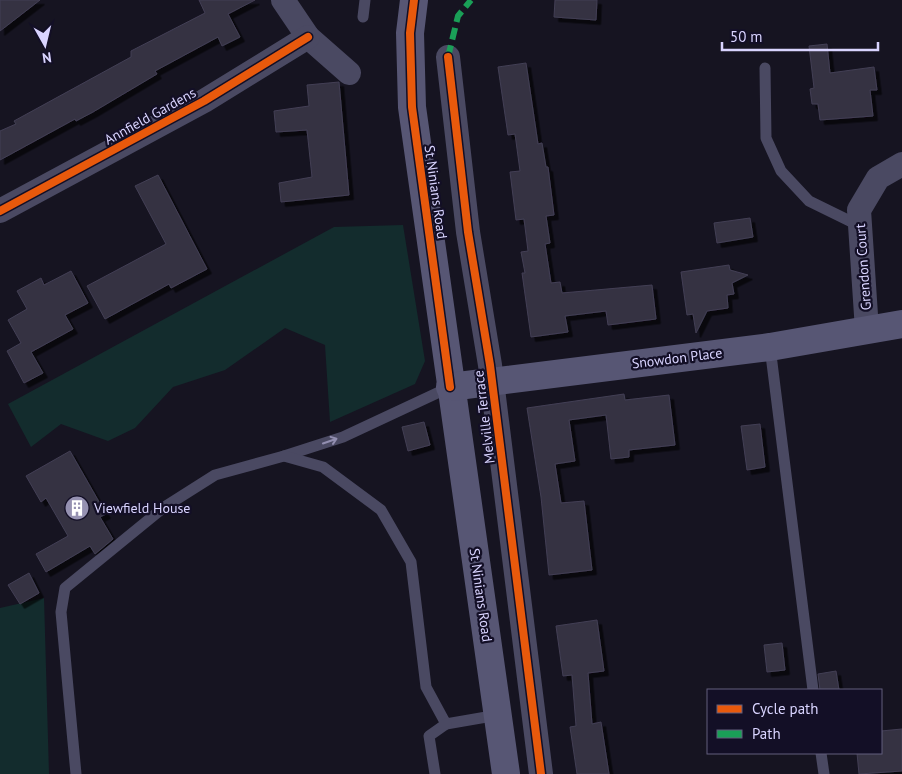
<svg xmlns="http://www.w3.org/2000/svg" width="902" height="774" font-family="'PT Sans',sans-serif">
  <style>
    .green { fill: #132c2d }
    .building { fill: #343243; stroke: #433f54; filter: url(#shadow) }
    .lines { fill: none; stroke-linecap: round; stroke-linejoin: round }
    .lane { stroke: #4a4962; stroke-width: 11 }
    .street { stroke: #4a4962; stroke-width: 24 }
    .secondary { stroke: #575674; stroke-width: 28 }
    .quiet { stroke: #1a9f57; stroke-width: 6; stroke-dasharray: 12 6; stroke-linecap: butt }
    .cycleway-casing { stroke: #130f26; stroke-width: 11 }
    .cycleway { stroke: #e8590c; stroke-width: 8 }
    .oneway { stroke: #928eb0 }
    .labels { text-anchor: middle; stroke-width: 4.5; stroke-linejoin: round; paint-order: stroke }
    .street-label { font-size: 14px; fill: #d9d4ff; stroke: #130f26 }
    .poi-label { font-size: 14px; fill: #d9d4ff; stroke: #130f26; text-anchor: start }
  </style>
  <defs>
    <filter id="shadow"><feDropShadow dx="4.5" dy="4.5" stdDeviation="0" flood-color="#0009"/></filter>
  </defs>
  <rect width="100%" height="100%" fill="#161421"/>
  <!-- green -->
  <g class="green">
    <polygon points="403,225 425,361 415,384 330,422 325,345 285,328 225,370 173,387 135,428 108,441 61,424 31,447 8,404 334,227"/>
    <polygon points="44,598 49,774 0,774 0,608"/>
  </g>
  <!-- building -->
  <g class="building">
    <polygon points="0,0 40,0 0,31"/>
    <polygon points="199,0 255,0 228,14 240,37 222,46 218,37 155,71 157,74 93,112 76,121 75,119 0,160 0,131 16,124 14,121 131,57 131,51 205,13"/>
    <polygon points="555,0 597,0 596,20 554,17"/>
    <polygon points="827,44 830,73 874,67 877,90 870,90 873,116 820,120 818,104 812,104 810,89 814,88 809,46"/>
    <polygon points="526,63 538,144 542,143 546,167 548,167 554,215 546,216 550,243 545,244 551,283 560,282 562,293 652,285 656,319 608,325 606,311 565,316 568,332 531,337 522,273 525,273 521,252 528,251 524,219 516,220 510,172 520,171 515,134 508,135 498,67"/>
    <polygon points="339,82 349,195 281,202 279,183 312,177 307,130 276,132 274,111 309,106 307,85"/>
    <polygon points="158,175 207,269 171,288 169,284 105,319 87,286 166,244 135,186"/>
    <polygon points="750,218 753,237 717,243 714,223"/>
    <polygon points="729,265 730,270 748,275 732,283 734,294 727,295 728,308 707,311 696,333 693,314 687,315 681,272"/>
    <polygon points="71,271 88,303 65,315 73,329 31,352 43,373 24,383 7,351 21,343 8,320 27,309 17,291 41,278 44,285"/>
    <polygon points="624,394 625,400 669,395 675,445 629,450 629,457 611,459 606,415 569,420 575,461 555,464 561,503 584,501 592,570 549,575 541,497 527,408"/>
    <polygon points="424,422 430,445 408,451 402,427"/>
    <polygon points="760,424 765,467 747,470 741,426"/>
    <polygon points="70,451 106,514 100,517 113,539 95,554 90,546 46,572 36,554 68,536 46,498 41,502 26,476"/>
    <polygon points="29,573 39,593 20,604 8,585"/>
    <polygon points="597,620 604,671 588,673 592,724 601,722 609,774 577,774 570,727 576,726 572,675 563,676 556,626"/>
    <polygon points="782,643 785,670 767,672 764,645"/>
    <polygon points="836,671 839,690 820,690 818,674"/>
    <polygon points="902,729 902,771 859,774 857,753 881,753 881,731"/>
  </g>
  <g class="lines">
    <!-- lane -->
    <g class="lane">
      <polyline points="363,17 365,0"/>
      <polyline points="765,68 766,138 781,171 809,201 860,226"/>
      <polyline points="770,347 813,690"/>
      <polyline points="284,456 343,437 450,387"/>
      <polyline points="821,753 824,774"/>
      <polyline points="76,774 61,612 65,588 163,508 215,475 284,456 323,467 381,510 411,562 426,687 446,724 498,715"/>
      <polyline points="435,774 429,736 446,724"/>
    </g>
    <!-- street -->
    <g class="street">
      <polyline points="283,0 308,37 349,73"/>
      <polyline points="448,57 468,232 490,365 541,774"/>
      <polyline points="0,211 204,101 308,37"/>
      <polyline points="867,330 859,210 878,178 902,164"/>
    </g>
    <!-- secondary -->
    <g class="secondary">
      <polyline points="414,0 410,33 412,107 506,774"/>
      <polyline points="450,387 770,347 902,324"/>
    </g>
    <!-- quiet -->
    <polyline class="quiet" points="448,57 458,16 471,0"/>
    <defs>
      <g id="cycleway">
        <polyline points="414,0 410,33 412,107 450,387"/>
        <polyline points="448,57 468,232 490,365 541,774"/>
        <polyline points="0,211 204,101 308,37"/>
      </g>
    </defs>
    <!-- cycleway casing -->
    <use href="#cycleway" class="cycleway-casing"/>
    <!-- cycleway -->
    <use href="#cycleway" class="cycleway"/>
  </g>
  <!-- one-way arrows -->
  <defs><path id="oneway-shaft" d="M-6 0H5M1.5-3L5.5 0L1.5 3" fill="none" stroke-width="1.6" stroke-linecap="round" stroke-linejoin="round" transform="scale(1.25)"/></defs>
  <use class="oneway" href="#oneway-shaft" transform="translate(330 441) rotate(-19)"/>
  <!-- icons -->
  <defs>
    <symbol id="building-disc" viewBox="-11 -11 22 22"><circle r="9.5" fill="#9591b1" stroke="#130f26"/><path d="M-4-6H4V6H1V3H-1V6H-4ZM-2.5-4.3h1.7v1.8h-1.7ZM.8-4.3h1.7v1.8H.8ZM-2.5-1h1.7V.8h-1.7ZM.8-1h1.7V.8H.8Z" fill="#fff"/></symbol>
  </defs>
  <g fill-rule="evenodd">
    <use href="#building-disc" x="63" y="494" width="28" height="28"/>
  </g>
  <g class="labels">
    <!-- street labels -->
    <g class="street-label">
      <text transform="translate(150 116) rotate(-29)" y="5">Annfield Gardens</text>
      <text transform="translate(436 192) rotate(82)" y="5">St Ninians Road</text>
      <text transform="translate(863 267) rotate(-94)" y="5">Grendon Court</text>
      <text transform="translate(677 358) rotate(-7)" y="5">Snowdon Place</text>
      <text transform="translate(484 417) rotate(-97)" y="5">Melville Terrace</text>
      <text transform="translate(481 595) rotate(82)" y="5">St Ninians Road</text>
    </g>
    <!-- poi labels -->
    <g class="poi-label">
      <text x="94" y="513">Viewfield House</text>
    </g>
  </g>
  <!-- legend -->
  <rect x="707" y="689" width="175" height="65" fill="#130f26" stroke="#625e7d"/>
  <rect x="717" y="705" width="25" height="8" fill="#e8590c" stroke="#625e7d"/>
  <text x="752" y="714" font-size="15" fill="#d9d4ff">Cycle path</text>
  <rect x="717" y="730" width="25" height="8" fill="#1a9f57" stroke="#625e7d"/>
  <text x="752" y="739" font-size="15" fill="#d9d4ff">Path</text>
  <!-- north arrow -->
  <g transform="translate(45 45) rotate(172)" stroke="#130f26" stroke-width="4" paint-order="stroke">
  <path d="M0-4L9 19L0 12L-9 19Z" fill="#d9d4ff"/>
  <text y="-8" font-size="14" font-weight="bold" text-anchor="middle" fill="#d9d4ff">N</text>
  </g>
  <!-- scale -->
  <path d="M722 42v8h156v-8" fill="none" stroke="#d9d4ff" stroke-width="2.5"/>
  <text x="730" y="42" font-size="15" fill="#d9d4ff" stroke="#130f26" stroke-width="4" paint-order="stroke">50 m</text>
</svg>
